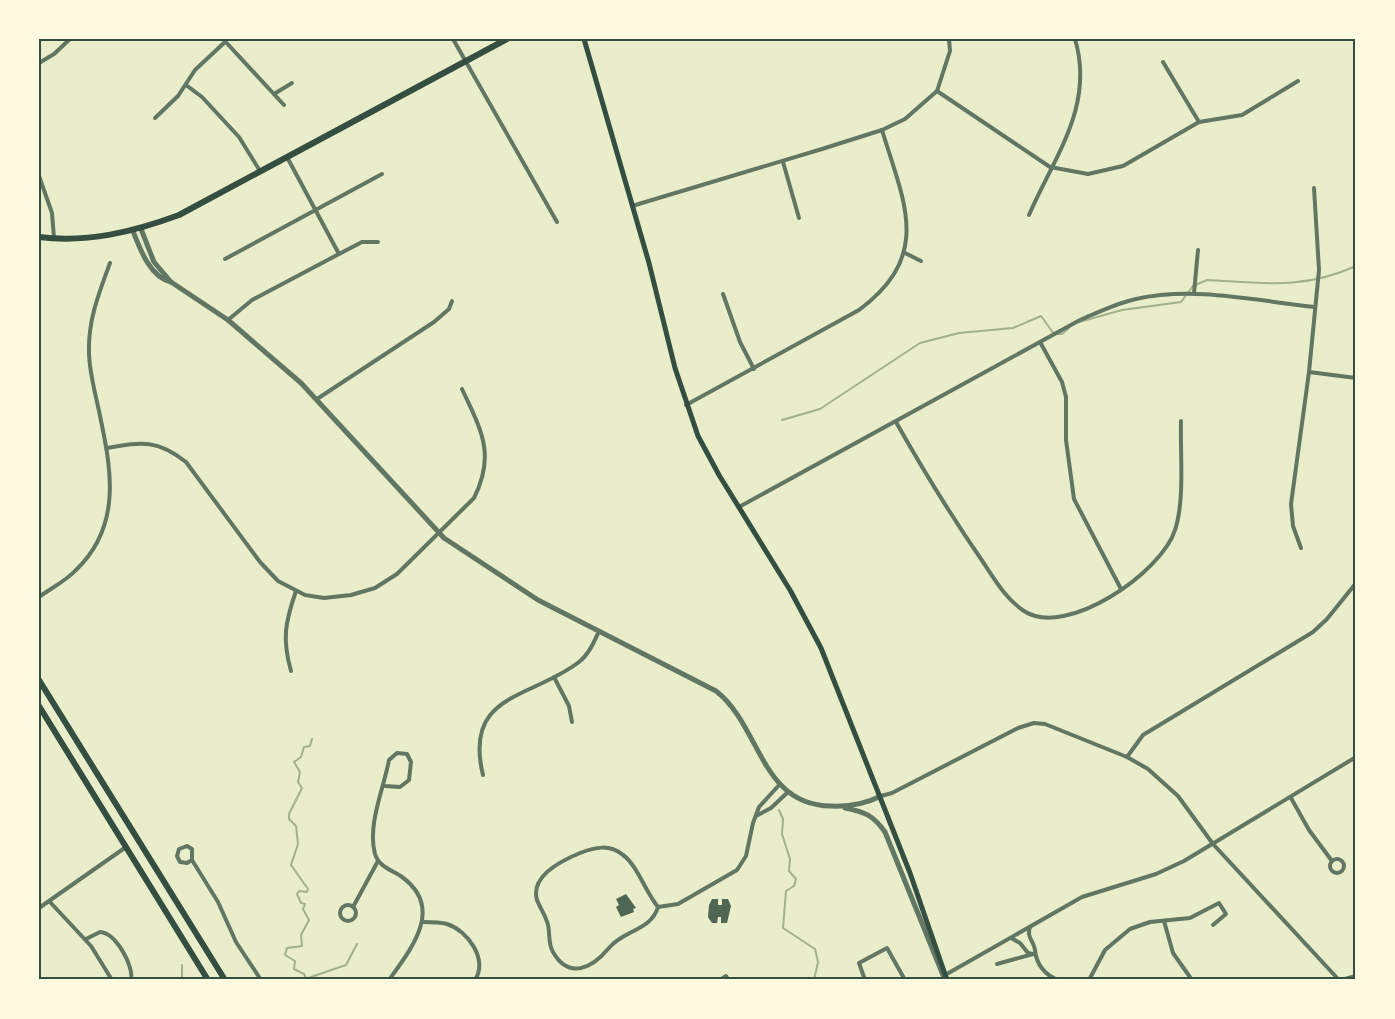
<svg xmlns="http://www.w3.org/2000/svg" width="1395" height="1019" font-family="Figtree,sans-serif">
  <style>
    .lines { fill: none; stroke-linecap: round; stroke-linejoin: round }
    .stream { stroke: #a3b18a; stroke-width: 2 }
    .building { fill: #4f6655 }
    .minor { stroke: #617663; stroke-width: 4 }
    .tertiary { stroke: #617663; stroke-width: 5 }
    .secondary { stroke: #344e41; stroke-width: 5 }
    .primary { stroke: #344e41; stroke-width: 6 }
    .neatline { fill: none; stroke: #344e41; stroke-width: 2 }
  </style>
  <rect width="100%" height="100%" fill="#e9edc9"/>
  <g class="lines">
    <!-- stream -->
    <g class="stream">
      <path d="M1079,322L1122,310L1181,302L1193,286L1207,280C1263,283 1303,290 1356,266"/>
      <polyline points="782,420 820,409 920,343 959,333 1013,328 1041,316 1054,334 1062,334 1069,328"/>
      <polyline points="779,810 783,819 782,834 790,859 789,871 796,879 794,886 786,891 783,928 815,949 818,962 814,980"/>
      <polyline points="308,978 346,965 357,944"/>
      <polyline points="182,980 182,965"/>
      <polyline points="307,980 304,974 294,969 295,961 285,955 287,948 302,946 301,935 309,920 303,909 305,904 301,903 297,894 299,891 307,892 308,889 291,865 298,844 296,826 289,819 289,814 302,788 298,782 300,772 294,762 301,757 304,747 310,746 312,739"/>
    </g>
  </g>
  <!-- building -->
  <g class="building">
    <polygon points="626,894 636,908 633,909 634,912 621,917 616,907 619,905 616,899"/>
    <polygon points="712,899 718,899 718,905 722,905 722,899 728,899 731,906 727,923 721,923 721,917 718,917 717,923 712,923 708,917 709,905"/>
  </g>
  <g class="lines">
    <!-- minor -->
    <g class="minor">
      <polyline points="223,39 284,105"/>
      <polyline points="453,39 557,222"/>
      <polyline points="1163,62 1199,122"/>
      <polyline points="39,63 54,54 70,39"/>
      <polyline points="186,85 202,97 239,137 260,171"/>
      <polyline points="937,91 1050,167 1088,174 1123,166 1199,122 1242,115 1298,81"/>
      <polyline points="274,94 292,83"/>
      <polyline points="155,118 178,96 195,70 225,42"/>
      <polyline points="287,157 339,254"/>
      <polyline points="783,162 799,218"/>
      <polyline points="39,176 52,213 54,238"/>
      <polyline points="632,206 822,149 882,130 905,119 937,91 950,51 949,39"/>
      <path d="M1029,215C1054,157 1095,106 1075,39"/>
      <polyline points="905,253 921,261"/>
      <polyline points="225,259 382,174"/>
      <polyline points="1194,293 1198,250"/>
      <polyline points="723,294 740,342 754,369"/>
      <polyline points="228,320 252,300 339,254 362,242 378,242"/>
      <polyline points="1040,342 1062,382 1066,397 1066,440 1074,499 1121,589"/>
      <polyline points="1309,372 1356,378"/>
      <polyline points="317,399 434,322 449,309 452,301"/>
      <path d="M686,405L859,310C933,255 904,203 882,130"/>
      <path d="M896,422C923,470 952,517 983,562C995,580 1006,599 1024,611C1066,639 1162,572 1175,530C1185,500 1180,453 1181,421"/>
      <path d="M107,448C142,442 157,439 186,462L260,562L278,581L305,595L324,598L351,595L375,588L397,574L474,498C496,454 481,430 462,389"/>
      <path d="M739,507L1080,320C1099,312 1117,303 1136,299C1195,286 1256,301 1315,307"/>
      <polyline points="1301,548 1293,526 1291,504 1309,372 1319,270 1314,188"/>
      <path d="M39,597C51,588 66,581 76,570C123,525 111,468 99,411C95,392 89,371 89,352C88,320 99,293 110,263"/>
      <path d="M291,671C282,639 285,623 296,591"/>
      <polyline points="554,677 569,706 572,722"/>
      <polyline points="1127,757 1143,735 1313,632 1327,619 1356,583"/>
      <path d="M483,775C463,693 531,699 579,662C589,654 594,642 599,631"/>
      <path d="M385,786L400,787L409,780L411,762L407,754L397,753L389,760C384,788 367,825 375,854C379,867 392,870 402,877C445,908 411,949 389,980"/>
      <polyline points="881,796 892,793 1018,728 1034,723 1045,724 1127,757 1148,769 1178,796 1213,844 1339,980"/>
      <polyline points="1291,798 1309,830 1332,861"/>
      <polyline points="756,816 771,808 788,792"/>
      <circle cx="1337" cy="866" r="7"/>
      <polyline points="192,860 187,863 180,862 177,856 179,849 187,846 192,849 192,860 218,902 236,942 261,980"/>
      <polyline points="50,902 91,946 112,980"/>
      <circle cx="348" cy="913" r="8"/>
      <polyline points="353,907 378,861"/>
      <path d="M658,907C651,931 623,930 608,949C592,968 569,980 553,952C548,944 550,933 548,925C546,916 540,908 537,900C530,876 563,860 580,853C595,847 610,844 623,855C637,865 645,891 658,907L678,904L737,870L746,856L753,823L759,807L780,784"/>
      <polyline points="39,908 126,847"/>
      <polyline points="1164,921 1173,953 1192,980"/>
      <path d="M423,922C431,922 440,922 447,924C468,931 488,959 475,980"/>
      <path d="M1030,927C1026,937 1034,941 1035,950C1036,963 1045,977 1060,980"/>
      <polyline points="1011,938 1020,943 1028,953 1033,954"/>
      <path d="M86,939L100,932C116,933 134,966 131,980"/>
      <polyline points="997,964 1033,954"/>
      <polyline points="945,975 1082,897 1156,874 1184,861 1356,757"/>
      <polyline points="720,980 726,976 728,980"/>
      <polyline points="865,980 859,963 887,948 905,980"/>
      <polyline points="1089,980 1105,950 1130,929 1150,922 1190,918 1219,903 1226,914 1213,925"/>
      <polyline points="1341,980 1356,976"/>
    </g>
    <!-- tertiary -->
    <g class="tertiary">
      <polyline points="141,229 154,262 171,282"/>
      <path d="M133,231C140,249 150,277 171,282L228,320L301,383L444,538L538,600L716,691C761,726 760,805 831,806C850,807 865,804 881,796"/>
      <path d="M845,808C865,812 873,815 885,832L945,980"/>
    </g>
    <!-- secondary -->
    <polyline class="secondary" points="584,39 649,263 675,368 698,436 719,475 790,590 821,648 910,873 947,980"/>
    <!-- primary -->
    <g class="primary">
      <path d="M39,237C88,243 133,232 179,215L507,39"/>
      <polyline points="39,680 225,980"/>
      <polyline points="39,706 208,980"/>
    </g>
  </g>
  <!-- border -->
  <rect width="1395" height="1019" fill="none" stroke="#fefae0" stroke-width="81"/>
  <rect x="40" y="40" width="1314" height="938" class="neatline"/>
</svg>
